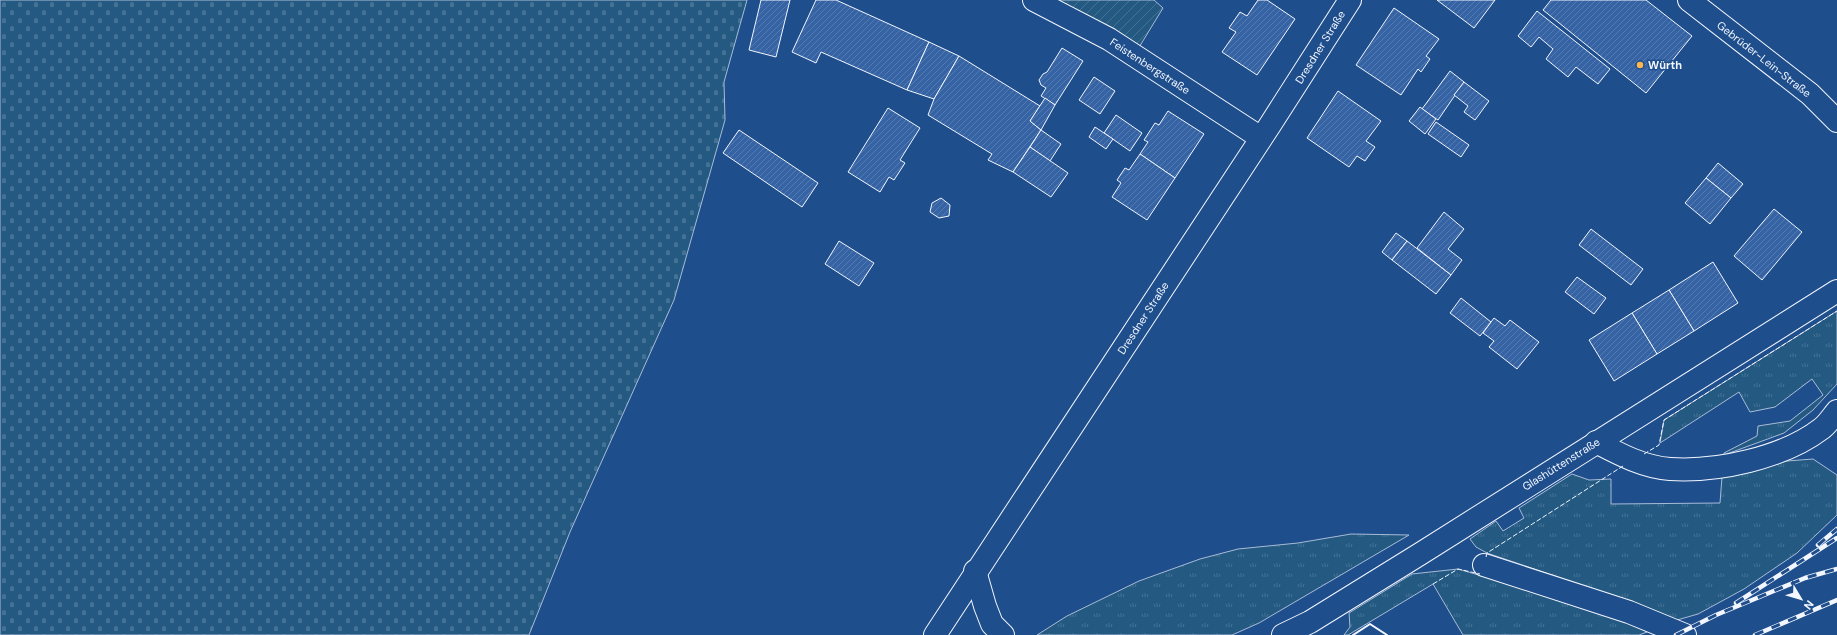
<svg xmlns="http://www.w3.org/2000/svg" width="1837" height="635" font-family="'DM Sans',sans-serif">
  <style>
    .grass { fill: url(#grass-tufts); stroke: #a8bbd7 }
    .cemetery { fill: url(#cemetery-stones); stroke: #a8bbd7 }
    .garden { fill: url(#garden-furrows); stroke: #a8bbd7 }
    .building { fill: url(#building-hatch); stroke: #f2f6ff }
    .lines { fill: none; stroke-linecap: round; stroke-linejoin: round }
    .minor-casing { stroke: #f2f6ff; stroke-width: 24 }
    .major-casing { stroke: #f2f6ff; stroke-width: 24 }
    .minor { stroke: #1f4e8c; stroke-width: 22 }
    .major { stroke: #1f4e8c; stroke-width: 22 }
    .rail-casing { stroke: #f2f6ff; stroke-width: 4.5 }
    .rail { stroke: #1f4e8c; stroke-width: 3; stroke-dasharray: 9; stroke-linecap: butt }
    .fence { stroke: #f2f6ff; stroke-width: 1; stroke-dasharray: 5 2; stroke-linecap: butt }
    .wall { stroke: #f2f6ff; stroke-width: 2 }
    .poi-dot { fill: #ffb74d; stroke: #1f4e8c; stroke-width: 1.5 }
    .labels { text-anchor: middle; stroke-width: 3; stroke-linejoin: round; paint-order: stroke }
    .street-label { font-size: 11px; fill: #f2f6ff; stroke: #1f4e8c }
    .poi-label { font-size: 11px; font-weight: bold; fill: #f2f6ff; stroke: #1f4e8c; text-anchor: start }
  </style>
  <defs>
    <pattern id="grass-tufts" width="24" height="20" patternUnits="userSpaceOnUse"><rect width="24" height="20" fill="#245a82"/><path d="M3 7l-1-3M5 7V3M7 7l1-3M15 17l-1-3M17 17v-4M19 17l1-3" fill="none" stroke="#447295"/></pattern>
    <pattern id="cemetery-stones" width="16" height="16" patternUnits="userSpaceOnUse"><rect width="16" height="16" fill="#245a82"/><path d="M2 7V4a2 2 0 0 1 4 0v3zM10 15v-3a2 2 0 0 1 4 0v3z" fill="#447295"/></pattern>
    <pattern id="garden-furrows" width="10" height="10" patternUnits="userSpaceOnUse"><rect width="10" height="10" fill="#245a82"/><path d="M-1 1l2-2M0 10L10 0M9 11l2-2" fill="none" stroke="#447295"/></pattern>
    <pattern id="building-hatch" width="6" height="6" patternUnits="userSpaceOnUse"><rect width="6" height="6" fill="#3563a3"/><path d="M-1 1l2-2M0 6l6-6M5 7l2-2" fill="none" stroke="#537ab1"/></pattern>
  </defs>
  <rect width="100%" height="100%" fill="#1f4e8c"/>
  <!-- grass -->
  <g class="grass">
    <polygon points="1837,311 1837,384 1813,410 1784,433 1724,455 1724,453 1757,436 1758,426 1790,421 1823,395 1812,379 1775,407 1750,412 1739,392 1660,443 1664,420"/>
    <polygon points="1813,459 1837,475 1837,515 1797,553 1744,589 1698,614 1663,624 1590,588 1487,553 1476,547 1470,539 1496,521 1503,531 1524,518 1519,508 1572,474 1589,480 1611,479 1611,504 1720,503 1722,477 1787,461"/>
    <polygon points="1351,534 1409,535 1259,623 1232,635 1037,635 1067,616 1139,581 1200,559 1238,549 1298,543"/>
    <polygon points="1458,569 1622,617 1647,632 1639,635 1463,635 1433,584 1348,635 1344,635 1350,627 1349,613 1412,574"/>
  </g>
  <!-- cemetery -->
  <polygon class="cemetery" points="0,0 747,0 724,82 725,120 674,300 570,532 529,635 0,635"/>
  <!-- garden -->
  <polygon class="garden" points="1048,0 1154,0 1163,8 1138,49"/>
  <!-- building -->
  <g class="building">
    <polygon points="761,0 790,0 776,57 749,50"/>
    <polygon points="816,0 836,0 929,42 907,90 821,52 816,63 792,52"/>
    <polygon points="1258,0 1267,0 1295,19 1257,75 1222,52 1236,32 1229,28 1240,12 1247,16"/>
    <polygon points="1437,0 1495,0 1474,28"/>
    <polygon points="1551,0 1646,0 1692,36 1646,93 1543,10"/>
    <polygon points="1394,8 1439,39 1426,56 1430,59 1421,72 1418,69 1401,95 1356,65"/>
    <polygon points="1537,11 1610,69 1598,84 1576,67 1568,77 1546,59 1553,49 1539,37 1531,47 1518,36"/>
    <polygon points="929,42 959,56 934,99 907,90"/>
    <polygon points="1062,48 1083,61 1055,105 1041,96 1046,88 1041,85 1039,80 1043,74 1047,72"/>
    <polygon points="959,56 1040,106 1030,121 1041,130 1013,172 988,160 992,154 928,115 934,99"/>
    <polygon points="1450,71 1464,82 1438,120 1422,109"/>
    <polygon points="1094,77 1115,91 1100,114 1079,100"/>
    <polygon points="1464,82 1489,101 1475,120 1464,112 1468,106 1454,95"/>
    <polygon points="1338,91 1381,121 1366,141 1375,147 1365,161 1357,156 1349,167 1307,138"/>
    <polygon points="1045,98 1055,105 1041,130 1030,121"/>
    <polygon points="1420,107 1436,119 1425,134 1409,121"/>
    <polygon points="888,108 920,128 900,160 905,163 894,180 889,177 880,192 848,172"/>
    <polygon points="1168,111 1204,134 1175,178 1140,154 1148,142 1144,140 1155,123 1159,125"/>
    <polygon points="1116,115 1142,133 1130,151 1104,133"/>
    <polygon points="1436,122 1469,145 1461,157 1428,134"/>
    <polygon points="1095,127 1113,139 1106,149 1089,137"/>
    <polygon points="739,130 818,183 802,207 723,153"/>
    <polygon points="1041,130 1061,144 1050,161 1030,147"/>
    <polygon points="1030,147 1068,173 1051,197 1013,172"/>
    <polygon points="1140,154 1175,178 1147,220 1112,197 1121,183 1117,180 1125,168 1129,170"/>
    <polygon points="1718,163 1743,184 1731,198 1706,178"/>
    <polygon points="1706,178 1731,198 1710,224 1685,203"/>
    <polygon points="941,198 950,205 949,216 939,218 930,212 932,203"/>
    <polygon points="1774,209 1802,232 1762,280 1734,256"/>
    <polygon points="1444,212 1464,229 1448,249 1462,260 1451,275 1417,248"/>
    <polygon points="1591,229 1643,269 1631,285 1579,245"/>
    <polygon points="1396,233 1407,241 1392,260 1382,252"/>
    <polygon points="839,241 874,263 859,286 825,264"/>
    <polygon points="1407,241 1451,275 1436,294 1392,260"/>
    <polygon points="1713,262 1738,303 1694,331 1669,290"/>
    <polygon points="1577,277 1606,298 1594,314 1565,292"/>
    <polygon points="1669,290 1694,331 1657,354 1632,313"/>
    <polygon points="1461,298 1491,322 1480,336 1450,313"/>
    <polygon points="1632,313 1657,354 1614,381 1589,340"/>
    <polygon points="1494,318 1505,326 1510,320 1539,342 1517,369 1489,347 1494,341 1483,333"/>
  </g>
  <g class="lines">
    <defs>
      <g id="minor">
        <polyline points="1034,0 1109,39 1261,138"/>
        <polyline points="1689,0 1810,94 1837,121"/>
        <path d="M1596,442C1619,454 1643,467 1670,469C1717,472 1783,458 1821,429C1827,425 1832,417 1837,411"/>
        <polyline points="1484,565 1629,612 1685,635"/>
        <polyline points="975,571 985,606 992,624 1003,635"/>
        <polyline points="1283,635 1310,622 1420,554 1837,291"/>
      </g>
      <polyline id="major" points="935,635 1270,125 1350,0"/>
    </defs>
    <!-- minor casing -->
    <use href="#minor" class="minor-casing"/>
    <!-- major casing -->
    <use href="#major" class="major-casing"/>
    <!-- minor -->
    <use href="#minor" class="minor"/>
    <!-- major -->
    <use href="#major" class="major"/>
    <defs>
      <g id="rail">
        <polyline points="1818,545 1837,529"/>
        <polyline points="1736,603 1837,538"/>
        <polyline points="1676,635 1716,615 1805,578 1837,569"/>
        <polyline points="1755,635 1837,600"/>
      </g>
    </defs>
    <!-- rail casing -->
    <use href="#rail" class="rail-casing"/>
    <!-- rail -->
    <use href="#rail" class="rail"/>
    <!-- fence -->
    <g class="fence">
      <polyline points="1644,454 1659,445 1664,420 1837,311"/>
      <polyline points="1486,557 1487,553 1623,466"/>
      <polyline points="1433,584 1458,569 1480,574"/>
    </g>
    <!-- wall -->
    <polyline class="wall" points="1353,635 1370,624 1387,635"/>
  </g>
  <!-- markers -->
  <circle class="poi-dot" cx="1640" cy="65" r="4"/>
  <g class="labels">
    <!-- street labels -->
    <g class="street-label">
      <text transform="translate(1320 47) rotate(-58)" y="4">Dresdner Straße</text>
      <text transform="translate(1764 59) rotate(38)" y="4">Gebrüder-Lein-Straße</text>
      <text transform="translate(1150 66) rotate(33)" y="4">Feistenbergstraße</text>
      <text transform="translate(1143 318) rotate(-57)" y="4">Dresdner Straße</text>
      <text transform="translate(1561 464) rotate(-32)" y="4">Glashüttenstraße</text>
    </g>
    <!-- poi labels -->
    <g class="poi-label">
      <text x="1648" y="69">Würth</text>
    </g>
  </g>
  <!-- north arrow -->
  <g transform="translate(1801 599) rotate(128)" stroke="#1f4e8c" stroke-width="3" paint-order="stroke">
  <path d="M0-3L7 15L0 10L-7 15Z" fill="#f2f6ff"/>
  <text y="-6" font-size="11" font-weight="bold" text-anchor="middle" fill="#f2f6ff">N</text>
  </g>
</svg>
